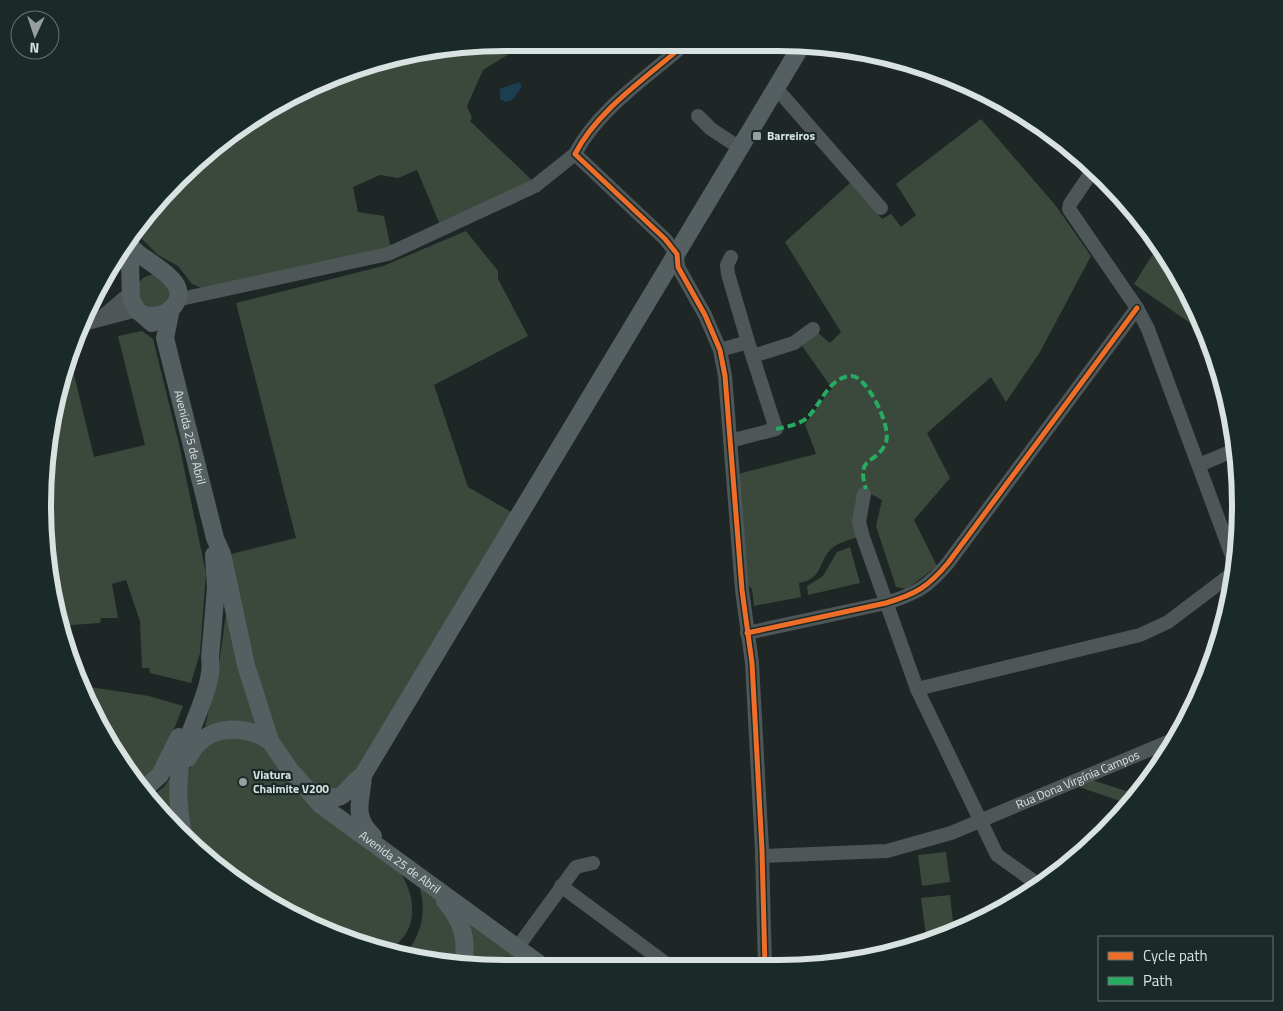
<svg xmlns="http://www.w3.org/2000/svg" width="1283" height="1011" font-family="'Titillium Web',sans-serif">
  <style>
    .green { fill: #3b493c }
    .water { fill: #1b3f51 }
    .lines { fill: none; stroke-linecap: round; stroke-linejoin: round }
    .minor { stroke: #4e5657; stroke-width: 14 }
    .major { stroke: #555e60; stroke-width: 18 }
    .quiet { stroke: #26ab63; stroke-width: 4; stroke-dasharray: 8 4; stroke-linecap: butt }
    .cycleway-casing { stroke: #1a2a29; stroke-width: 8 }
    .cycleway { stroke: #ee6e29; stroke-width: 5 }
    .poi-dot { fill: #97a0a0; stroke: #1a2a29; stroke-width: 2 }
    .labels { text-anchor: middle; stroke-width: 4.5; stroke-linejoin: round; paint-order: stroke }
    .poi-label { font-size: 12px; font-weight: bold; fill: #d8e2e1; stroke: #1a2a29; text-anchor: start }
    .street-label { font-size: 12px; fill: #d8e2e1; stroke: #1a2a29 }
    .rim { fill: none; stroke: #d8e2e1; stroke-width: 6 }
  </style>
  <rect width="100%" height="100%" fill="#1e2626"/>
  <!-- green -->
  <g class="green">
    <polygon points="505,43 527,43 483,70 467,106 472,118 470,121 534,182 441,227 417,170 398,178 380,175 353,187 358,212 384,216 391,249 206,290 192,284 178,266 158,255 136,233 178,178 274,105 385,58"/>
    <path d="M981,119L1056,206L1091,256L1040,352L1006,402L991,377L927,433L950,478L914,520L937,566L907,589L896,587L876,526L882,500L869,493L857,537C849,540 837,543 831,549C818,562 823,579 799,583L801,597L754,606L752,589L748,585L738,474L816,454L805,424L832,388L802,346L818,333L830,343L841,332L785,242L851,182L882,219L891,214L901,227L916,215L896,184Z"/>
    <polygon points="466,231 498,271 498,279 528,336 434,385 468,487 513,513 347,789 330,793 312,783 292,761 271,725 227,555 296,538 236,303 383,266"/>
    <polygon points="1158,246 1178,274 1206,334 1134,284"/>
    <circle cx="153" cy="292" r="17"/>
    <polygon points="142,331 153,339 179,444 206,573 200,653 191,683 150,673 149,668 142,668 140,621 126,580 112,584 118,618 101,618 100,623 58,626 43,506 58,386 70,358 94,457 145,445 118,336"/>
    <polygon points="850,547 860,583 808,595 807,586 823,576 837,552"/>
    <polygon points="227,606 258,727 214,724 205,727 219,664"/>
    <polygon points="83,686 149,696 183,706 159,768 139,785 105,737"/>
    <path d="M239,735L264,747L394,864C416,890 423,931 387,951L329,933L248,890L191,840L188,832L186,777L201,744Z"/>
    <polygon points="173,773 176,827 158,811 149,798 164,787"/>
    <polygon points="1089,779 1126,791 1149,781 1129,804 1076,786"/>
    <polygon points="946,852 950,882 922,886 918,855"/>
    <path d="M417,879L535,968H525L507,956L498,968L415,960L404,956C423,933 428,908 417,879Z"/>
    <polygon points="950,895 954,931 927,944 921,898"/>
  </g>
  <!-- water -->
  <polygon class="water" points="519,82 522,87 512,100 506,102 500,99 500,89"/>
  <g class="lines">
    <!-- minor -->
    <g class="minor">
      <path d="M686,43C649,76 598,109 575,154L665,239L677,254L678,267L705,315L720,350L725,376L742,590L752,663L762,850L765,968"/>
      <polyline points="776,88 881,208"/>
      <polyline points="698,116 711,129 740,148"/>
      <polyline points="1093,170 1070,204 1069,209 1137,308 1148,329 1235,564"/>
      <polyline points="731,257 727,265 728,274 748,342"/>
      <polyline points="176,300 388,254 535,186 575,154"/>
      <polyline points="103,316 130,293"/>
      <polyline points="84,324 137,310"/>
      <polyline points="720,350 748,342 776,429 730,441"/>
      <polyline points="753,356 794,343 813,329"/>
      <polyline points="1199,465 1237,449"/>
      <polyline points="864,494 859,522 863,537 917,689 997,855 1039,885"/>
      <path d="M747,633L886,603C916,594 928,587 948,563L1137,308"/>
      <polyline points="917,689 1140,635 1168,622 1234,572"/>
      <path id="s1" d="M762,856L887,851L951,833L1175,739"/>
      <polyline points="561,886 672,968"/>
      <polyline points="517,948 576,867 593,863"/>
    </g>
    <!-- major -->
    <g class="major">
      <path d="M128,244C133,249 139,255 146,259C161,270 193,287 171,309C163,316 155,317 145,315"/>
      <polyline points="124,249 130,262 131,299 137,310 152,323"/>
      <path id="s2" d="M171,309L165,338L215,538L222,554L246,665L270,741L290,770L321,805L545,968"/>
      <path d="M188,758C204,725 241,723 270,741"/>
      <path d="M363,775C362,800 351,815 373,836"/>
      <polyline points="143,790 160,775 179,737"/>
      <path d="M310,791C349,805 337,795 363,775L803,43"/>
      <path d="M183,834C178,809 176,782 182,757C188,731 215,684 210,658L216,588L214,555"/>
      <path d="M445,901C462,921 468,939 463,964"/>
    </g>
    <!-- quiet -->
    <path class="quiet" d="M776,429C786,427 801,424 808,417C821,404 829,377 851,376C867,375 892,428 886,442C877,466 855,454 866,489"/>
    <defs>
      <g id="cycleway">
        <path d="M686,43C649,76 598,109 575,154L665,239L677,254L678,267L705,315L720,350L725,376L742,590L752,663L762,850L765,968"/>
        <path d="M747,633L886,603C916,594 928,587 948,563L1137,308"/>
      </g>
    </defs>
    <!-- cycleway casing -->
    <use href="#cycleway" class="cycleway-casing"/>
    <!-- cycleway -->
    <use href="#cycleway" class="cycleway"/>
  </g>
  <!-- markers -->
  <g class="poi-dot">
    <rect x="752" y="131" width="10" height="10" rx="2.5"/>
    <circle cx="243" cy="782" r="5"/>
  </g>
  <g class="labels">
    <!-- poi labels -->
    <g class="poi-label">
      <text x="767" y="140">Barreiros</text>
      <text x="253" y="779">Viatura<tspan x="253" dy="14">Chaimite V200</tspan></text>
    </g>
    <!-- street labels -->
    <g class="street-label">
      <text dy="4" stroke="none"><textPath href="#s2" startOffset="132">Avenida 25 de Abril</textPath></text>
      <text dy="4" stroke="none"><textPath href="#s1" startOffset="329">Rua Dona Virgínia Campos</textPath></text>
      <text dy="4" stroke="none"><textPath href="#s2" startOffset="626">Avenida 25 de Abril</textPath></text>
    </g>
  </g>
  <!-- crop -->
  <path d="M0 0H1283V1011H0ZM505 51H778A454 454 0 0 1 1232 505V506A454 454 0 0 1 778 960H505A454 454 0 0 1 51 506V505A454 454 0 0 1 505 51Z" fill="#1a2a29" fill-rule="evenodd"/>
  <path class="rim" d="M505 51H778A454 454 0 0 1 1232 505V506A454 454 0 0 1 778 960H505A454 454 0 0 1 51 506V505A454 454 0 0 1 505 51Z"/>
  <!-- legend -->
  <rect x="1098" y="936" width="175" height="65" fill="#1a2a29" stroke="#667473"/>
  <rect x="1108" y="952" width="25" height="8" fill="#ee6e29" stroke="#667473"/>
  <text x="1143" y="961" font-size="15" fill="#d8e2e1">Cycle path</text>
  <rect x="1108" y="977" width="25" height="8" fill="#26ab63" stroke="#667473"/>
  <text x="1143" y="986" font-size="15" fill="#d8e2e1">Path</text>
  <!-- north arrow -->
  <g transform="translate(35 35) rotate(183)"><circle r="24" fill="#1a2a29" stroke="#667473"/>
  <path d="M0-4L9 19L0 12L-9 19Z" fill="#97a0a0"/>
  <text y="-8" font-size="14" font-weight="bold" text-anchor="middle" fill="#d8e2e1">N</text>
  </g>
</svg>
